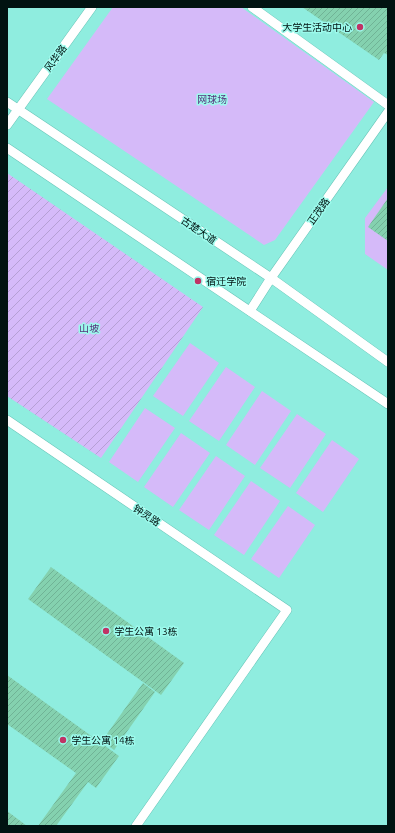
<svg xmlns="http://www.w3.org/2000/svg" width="395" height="833" font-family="Ubuntu,'Noto Sans SC',sans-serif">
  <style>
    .green { fill: #d5baf9 }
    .garden { fill: url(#garden-furrows) }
    .building { fill: url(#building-hatch) }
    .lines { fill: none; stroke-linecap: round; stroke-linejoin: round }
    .lane-casing { stroke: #67c5b8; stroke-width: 10 }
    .lane { stroke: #fff; stroke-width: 9 }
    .poi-dot { fill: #c03365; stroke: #9cfaec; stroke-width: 1.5 }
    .labels { text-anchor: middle; stroke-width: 3; stroke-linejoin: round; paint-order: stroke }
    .poi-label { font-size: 10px; fill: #011311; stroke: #9cfaec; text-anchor: start }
    .street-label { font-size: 10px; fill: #011311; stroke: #9cfaec }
    .park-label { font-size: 10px; fill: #56327b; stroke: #9cfaec }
  </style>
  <defs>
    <pattern id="garden-furrows" width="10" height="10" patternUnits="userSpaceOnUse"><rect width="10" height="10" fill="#d5baf9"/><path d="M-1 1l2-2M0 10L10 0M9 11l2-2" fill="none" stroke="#b59fd4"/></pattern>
    <pattern id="building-hatch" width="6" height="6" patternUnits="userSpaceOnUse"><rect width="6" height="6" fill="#84d1af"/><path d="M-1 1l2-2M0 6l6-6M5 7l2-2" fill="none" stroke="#70b396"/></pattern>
  </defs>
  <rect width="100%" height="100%" fill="#8feddf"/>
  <!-- green -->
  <g class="green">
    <polygon points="113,7 241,7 374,102 275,240 264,245 47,99"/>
    <polygon points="388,187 388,270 365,254 365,218"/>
    <polygon points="190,343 219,363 183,416 153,396"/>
    <polygon points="226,367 255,387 219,441 189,421"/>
    <polygon points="262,391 291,411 255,465 226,445"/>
    <polygon points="145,408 175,428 138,482 109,462"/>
    <polygon points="297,414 326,434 290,488 260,468"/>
    <polygon points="181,433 210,453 173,507 144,487"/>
    <polygon points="332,440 359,459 323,512 296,493"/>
    <polygon points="216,456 245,476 209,530 179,510"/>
    <polygon points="251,481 280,501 244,555 214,535"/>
    <polygon points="288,506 315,525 279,578 251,559"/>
  </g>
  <!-- garden -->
  <polygon class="garden" points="7,173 203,307 101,458 7,396"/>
  <!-- building -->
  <g class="building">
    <polygon points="302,7 388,7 388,55 384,53 379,60"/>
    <polygon points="388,198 388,241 368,227"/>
    <polygon points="51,567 184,663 161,695 28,599"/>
    <polygon points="7,675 119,756 96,788 88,782 56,826 38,826 76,773 7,724"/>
    <polygon points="143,683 155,692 114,750 102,741"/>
    <polygon points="7,811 27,826 7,826"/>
  </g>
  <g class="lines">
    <defs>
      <g id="lane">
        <polyline points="252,7 388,105"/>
        <polyline points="7,102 271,278 388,362"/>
        <polyline points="7,125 92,7"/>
        <polyline points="7,148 388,404"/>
        <polyline points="250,311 271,278 388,112"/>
        <polyline points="7,420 287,610 136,826"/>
      </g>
    </defs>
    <!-- lane casing -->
    <use href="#lane" class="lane-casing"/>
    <!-- lane -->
    <use href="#lane" class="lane"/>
  </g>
  <!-- markers -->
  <g class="poi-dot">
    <circle cx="360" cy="27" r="4"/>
    <circle cx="198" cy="281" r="4"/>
    <circle cx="106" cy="631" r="4"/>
    <circle cx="63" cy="740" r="4"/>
  </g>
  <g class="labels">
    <!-- poi labels -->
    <g class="poi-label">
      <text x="352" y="31" text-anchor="end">大学生活动中心</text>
      <text x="206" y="285">宿迁学院</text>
      <text x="114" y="635">学生公寓 13栋</text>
      <text x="71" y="744">学生公寓 14栋</text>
    </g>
    <!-- street labels -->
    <g class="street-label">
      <text transform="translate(55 58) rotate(-54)" y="4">风华路</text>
      <text transform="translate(318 211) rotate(-55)" y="4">正茂路</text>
      <text transform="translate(199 230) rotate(34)" y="4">古楚大道</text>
      <text transform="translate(147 515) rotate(34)" y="4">钟灵路</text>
    </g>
    <!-- park labels -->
    <g class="park-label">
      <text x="212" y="103">网球场</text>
      <text x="89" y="332">山坡</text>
    </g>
  </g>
  <!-- border -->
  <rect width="395" height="833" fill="none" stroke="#011311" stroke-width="16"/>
</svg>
